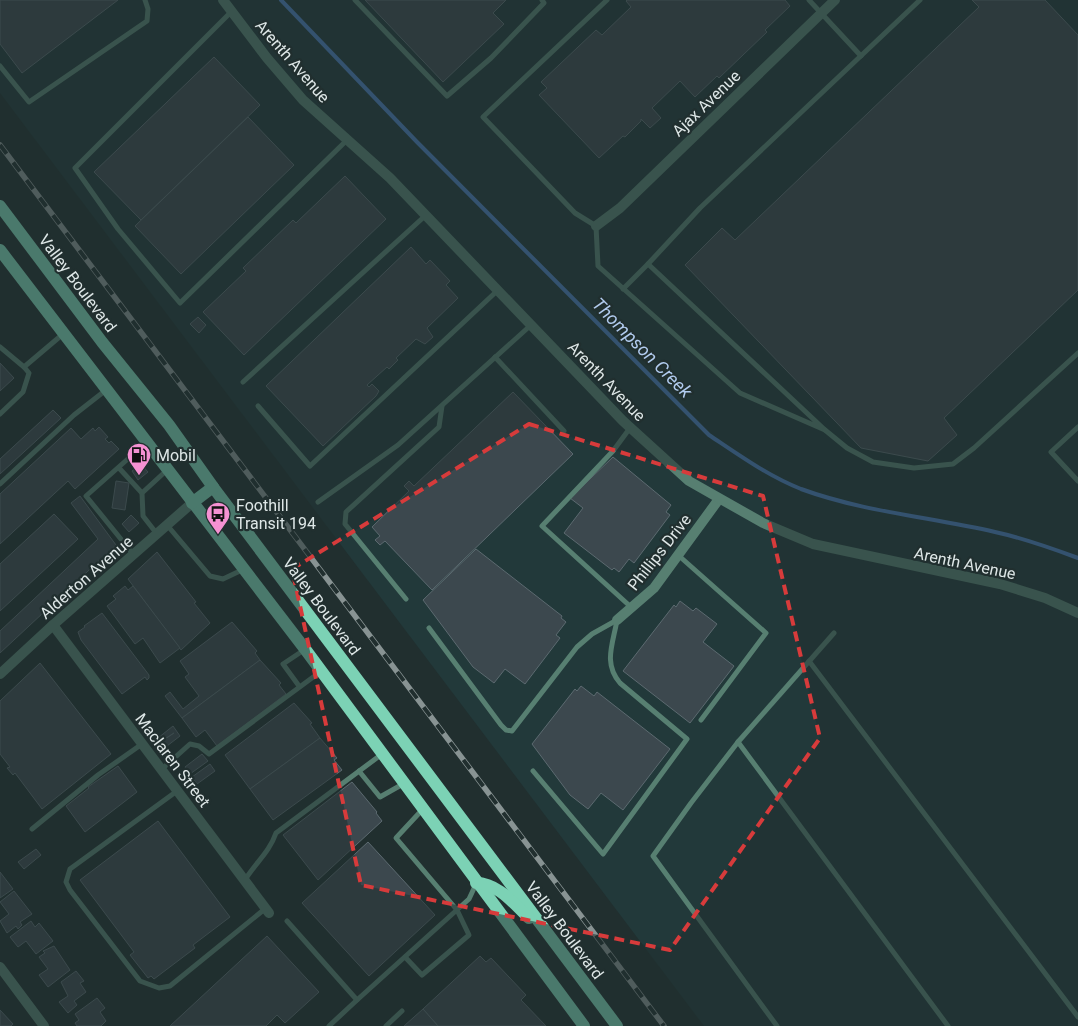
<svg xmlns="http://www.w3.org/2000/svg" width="1078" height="1026" font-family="Roboto,sans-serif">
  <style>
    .built { fill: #22393a }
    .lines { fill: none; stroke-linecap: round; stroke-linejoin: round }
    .stream { stroke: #4c7dbc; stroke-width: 4 }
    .building { fill: #3c484e; stroke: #5c6a70 }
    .service { stroke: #577f71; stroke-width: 5 }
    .minor { stroke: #577f71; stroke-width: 10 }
    .tertiary { stroke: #577f71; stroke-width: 10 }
    .primary { stroke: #7cd2b5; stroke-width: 12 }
    .rail-casing { stroke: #889393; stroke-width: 5.5 }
    .rail { stroke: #212f2f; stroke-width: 4; stroke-dasharray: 11; stroke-linecap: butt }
    .marked { fill: none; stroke: #d73b3b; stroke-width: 4; stroke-dasharray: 10 6; stroke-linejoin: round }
    .labels { text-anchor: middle; stroke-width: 4.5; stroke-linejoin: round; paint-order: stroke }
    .street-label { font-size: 16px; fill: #dee7e7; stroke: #212f2f }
    .poi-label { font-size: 16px; fill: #dee7e7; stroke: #212f2f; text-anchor: start }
    .water-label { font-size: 18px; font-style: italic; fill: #b1cbee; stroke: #212f2f }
  </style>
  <rect width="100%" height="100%" fill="#212f2f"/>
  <!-- built -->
  <polygon class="built" points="0,0 1078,0 1078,1026 704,1026 0,93"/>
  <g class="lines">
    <!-- stream -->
    <path class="stream" d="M281,0L417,142L709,435C739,455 768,476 801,489C864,512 930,517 995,532C1023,538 1051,548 1078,558"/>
  </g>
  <!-- building -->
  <g class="building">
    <polygon points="0,0 118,0 22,73 0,44"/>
    <polygon points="365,0 506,0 493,13 504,24 443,82"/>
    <polygon points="627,0 785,0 790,6 765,30 767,32 719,78 717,76 695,97 680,81 652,108 661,118 650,128 641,119 641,121 625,137 623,136 599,158 539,95 547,88 541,82 596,30 602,35 631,7 626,1"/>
    <polygon points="972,0 1045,0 1078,35 1078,290 944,418 957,435 928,461 861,448 685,265 722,228 735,240 979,7"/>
    <polygon points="214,57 260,105 141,220 94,172"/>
    <polygon points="248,117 294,165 181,274 135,226"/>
    <polygon points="345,176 386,219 244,355 203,312 246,271 243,268 293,220 296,223"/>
    <polygon points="411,247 426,264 430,260 450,281 446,285 458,298 427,328 433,337 425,344 416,339 396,358 398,360 389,369 387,367 367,385 369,387 372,384 379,391 376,396 323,446 266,386"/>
    <polygon points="198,317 206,325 199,333 190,324"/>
    <polygon points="0,363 14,378 0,391"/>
    <polygon points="513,392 573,454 432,590 385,541 380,545 375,540 380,536 372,527 409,491 404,486 409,481 414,486"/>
    <polygon points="53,410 61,418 0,474 0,459"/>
    <polygon points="99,427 108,437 105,439 109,443 111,441 119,449 75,489 68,481 0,544 0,494 71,428 81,439 93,428 95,431"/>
    <polygon points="613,457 671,505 666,512 670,515 634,563 629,559 619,572 614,568 612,570 564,533 583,508 570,498"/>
    <polygon points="141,464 148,472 138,480 132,471"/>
    <polygon points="116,481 129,483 125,510 112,508"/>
    <polygon points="80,496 116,545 0,653 0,631 98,539 71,503"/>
    <polygon points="54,514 78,539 0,611 0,564"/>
    <polygon points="131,515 139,523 129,532 122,524"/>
    <polygon points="476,549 562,616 561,618 566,622 556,635 560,638 525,684 505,669 494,683 473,667 423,600"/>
    <polygon points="157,552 196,602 194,603 210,623 181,650 128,579"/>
    <polygon points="125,586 128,590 133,586 180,648 160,663 143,638 135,644 107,606 116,599 113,596"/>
    <polygon points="680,601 693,611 696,608 717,624 703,642 734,666 690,723 623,671 674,605 676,607"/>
    <polygon points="102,613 149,675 149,678 147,680 145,677 122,694 81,640 78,632 85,627 84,626"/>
    <polygon points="232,622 257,651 255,653 260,660 182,718 165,696 170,692 183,709 199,696 185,677 189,674 180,661"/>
    <polygon points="260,660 281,683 279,685 286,694 217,746 205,730 196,737 182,718"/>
    <polygon points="40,663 111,754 42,809 15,773 13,775 7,768 10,767 0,754 0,701"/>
    <polygon points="581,686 594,696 597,692 670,749 623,810 601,793 588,809 570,795 532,744 575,689 577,691"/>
    <polygon points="294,703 312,723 310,724 320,738 250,789 225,755"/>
    <polygon points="173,726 180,736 167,746 164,745 161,742 174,733 161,741 158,738"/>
    <polygon points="320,738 337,758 334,760 342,770 273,820 250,789"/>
    <polygon points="202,754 208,761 190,774 185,767"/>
    <polygon points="210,764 215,771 197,784 192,777"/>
    <polygon points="118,766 137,792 85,832 66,806 89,788 88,787"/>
    <polygon points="352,782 377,812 376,813 382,821 318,880 283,835"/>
    <polygon points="158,821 230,917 193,945 195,948 154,979 151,976 148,978 130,955 134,952 80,880"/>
    <polygon points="368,842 435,915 369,976 302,903"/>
    <polygon points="36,849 41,855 24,869 18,862"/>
    <polygon points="0,872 13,889 0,898"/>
    <polygon points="14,891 32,914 20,922 22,925 18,929 16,926 7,933 0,921 9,914 0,902"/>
    <polygon points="31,921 35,927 39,923 53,941 36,954 26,941 18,947 10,937"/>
    <polygon points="267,936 319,992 285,1023 277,1015 266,1026 170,1026"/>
    <polygon points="54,946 70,970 48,987 39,975 48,969 39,957 45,953 43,951"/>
    <polygon points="480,956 486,962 491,958 526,995 521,1000 546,1026 438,1026 423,1009"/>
    <polygon points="76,971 84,981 80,983 86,992 74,1001 77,1005 68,1013 59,1002 68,996 61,982"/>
    <polygon points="97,998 105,1008 100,1012 106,1021 101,1026 77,1026 75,1023 79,1020 75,1014"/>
    <polygon points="423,1009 438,1026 404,1026"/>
    <polygon points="0,1010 13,1024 11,1026 0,1026"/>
  </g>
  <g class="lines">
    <!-- service -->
    <g class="service">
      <polyline points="355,0 447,96 491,58 544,3 542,0"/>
      <polyline points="607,0 483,117 575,213 596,226 598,266 740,393 825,430 648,264 623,289"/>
      <polyline points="809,0 861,56"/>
      <polyline points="232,11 75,168 118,229 180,303 347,140"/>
      <polyline points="0,66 29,102 147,21 148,9 145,0"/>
      <polyline points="648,264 700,208 920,0"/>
      <polyline points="0,347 24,367 63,334"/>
      <polyline points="495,357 564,431"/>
      <polyline points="243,382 426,215"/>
      <polyline points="258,406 310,466 498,290"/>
      <polyline points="0,414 23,392 29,373 24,367"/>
      <polyline points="1078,427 1051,452 1078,481"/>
      <polyline points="630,428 613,451 542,526 632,608"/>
      <polyline points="825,430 847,448 873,462 914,468 953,464 974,448 1078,353"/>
      <polyline points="119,468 142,493"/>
      <polyline points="0,484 74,415 106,390"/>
      <polyline points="318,502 398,445 531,325"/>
      <polyline points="167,525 210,576 223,579 242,570"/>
      <polyline points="157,534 143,516 142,493 167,470"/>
      <polyline points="133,554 86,496 147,442"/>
      <polyline points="678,555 766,633 701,720"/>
      <polyline points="406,599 345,524 346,512 439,427 442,406"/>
      <polyline points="429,628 501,725 506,730 512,731 577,647 592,634 617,620"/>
      <polyline points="809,661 1078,1017"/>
      <polyline points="299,686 283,664 304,650"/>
      <polyline points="738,742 834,633"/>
      <polyline points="162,769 190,744 199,746 209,754 320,672"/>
      <polyline points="359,771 380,797 403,784"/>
      <path d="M533,771L603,854L687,739L620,683C603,663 613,644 617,620"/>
      <polyline points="177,791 70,869 66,882 70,890 140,981 159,988 170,986 266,908"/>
      <polyline points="32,829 98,775 142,744"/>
      <path d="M245,880C256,862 269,853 276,833L382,754"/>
      <polyline points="287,921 357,1000 329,1026"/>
      <polyline points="405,957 422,975 469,935 457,910 396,838 422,810"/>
      <polyline points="357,1000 469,899 476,884"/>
      <polyline points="386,1026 402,1011"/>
      <polyline points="777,1026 653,856 691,803 738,742 948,1026"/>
    </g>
    <!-- minor -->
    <g class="minor">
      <polyline points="596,226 620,208 835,0"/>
      <polyline points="617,620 654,588 719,499"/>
      <polyline points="53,625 269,913"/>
      <polyline points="0,674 53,625 192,503"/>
      <polyline points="0,967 44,1026"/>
    </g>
    <!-- tertiary -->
    <polyline class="tertiary" points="223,0 267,58 303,100 390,178 623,421 689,481 763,523 813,544 1000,584 1045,598 1078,613"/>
    <!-- primary -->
    <g class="primary">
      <polyline points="0,206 102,342 169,425 213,487 617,1026"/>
      <polyline points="0,250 305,649 584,1026"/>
      <polyline points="192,503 213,487"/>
      <path d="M476,883C498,883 514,904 529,918"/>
    </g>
    <defs>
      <polyline id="rail" points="0,145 664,1026"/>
    </defs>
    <!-- rail casing -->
    <use href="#rail" class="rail-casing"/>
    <!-- rail -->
    <use href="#rail" class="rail"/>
  </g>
  <!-- marked area -->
  <path d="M0 0H1078V1026H0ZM529,424L763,496L820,738L670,950L361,885L292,569Z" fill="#212f2f" fill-opacity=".55" fill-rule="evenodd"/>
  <path class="marked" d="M529,424L763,496L820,738L670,950L361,885L292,569Z"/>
  <!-- icons -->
  <defs>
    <symbol id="fuel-pin" viewBox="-11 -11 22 30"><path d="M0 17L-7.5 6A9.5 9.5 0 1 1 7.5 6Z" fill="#f591d2" stroke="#212f2f"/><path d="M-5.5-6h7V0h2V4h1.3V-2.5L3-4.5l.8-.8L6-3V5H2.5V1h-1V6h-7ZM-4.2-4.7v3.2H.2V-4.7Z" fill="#111"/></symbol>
    <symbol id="bus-pin" viewBox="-11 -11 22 30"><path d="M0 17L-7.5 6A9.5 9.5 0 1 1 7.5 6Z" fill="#f591d2" stroke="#212f2f"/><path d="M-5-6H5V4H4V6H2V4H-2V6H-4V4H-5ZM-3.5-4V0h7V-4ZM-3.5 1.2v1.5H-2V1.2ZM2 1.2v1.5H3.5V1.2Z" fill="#111"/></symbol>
  </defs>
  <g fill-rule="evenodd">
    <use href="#fuel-pin" x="125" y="441" width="28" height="38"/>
    <use href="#bus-pin" x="204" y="500" width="28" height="38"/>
  </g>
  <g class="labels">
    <!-- street labels -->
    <g class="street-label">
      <text transform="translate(293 61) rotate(49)" y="6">Arenth Avenue</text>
      <text transform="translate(706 103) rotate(-44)" y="6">Ajax Avenue</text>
      <text transform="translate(78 283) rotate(53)" y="6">Valley Boulevard</text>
      <text transform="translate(607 381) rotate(46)" y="6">Arenth Avenue</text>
      <text transform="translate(659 552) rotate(-52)" y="6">Phillips Drive</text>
      <text transform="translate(965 563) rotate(12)" y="6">Arenth Avenue</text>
      <text transform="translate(86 577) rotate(-41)" y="6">Alderton Avenue</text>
      <text transform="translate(322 606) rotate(53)" y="6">Valley Boulevard</text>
      <text transform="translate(173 760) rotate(53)" y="6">Maclaren Street</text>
      <text transform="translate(565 930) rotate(53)" y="6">Valley Boulevard</text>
    </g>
    <!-- poi labels -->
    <g class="poi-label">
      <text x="156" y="461">Mobil</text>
      <text x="236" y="511">Foothill<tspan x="236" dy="18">Transit 194</tspan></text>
    </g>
    <!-- water labels -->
    <g class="water-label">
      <text transform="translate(642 348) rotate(45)" y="6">Thompson Creek</text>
    </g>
  </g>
</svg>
